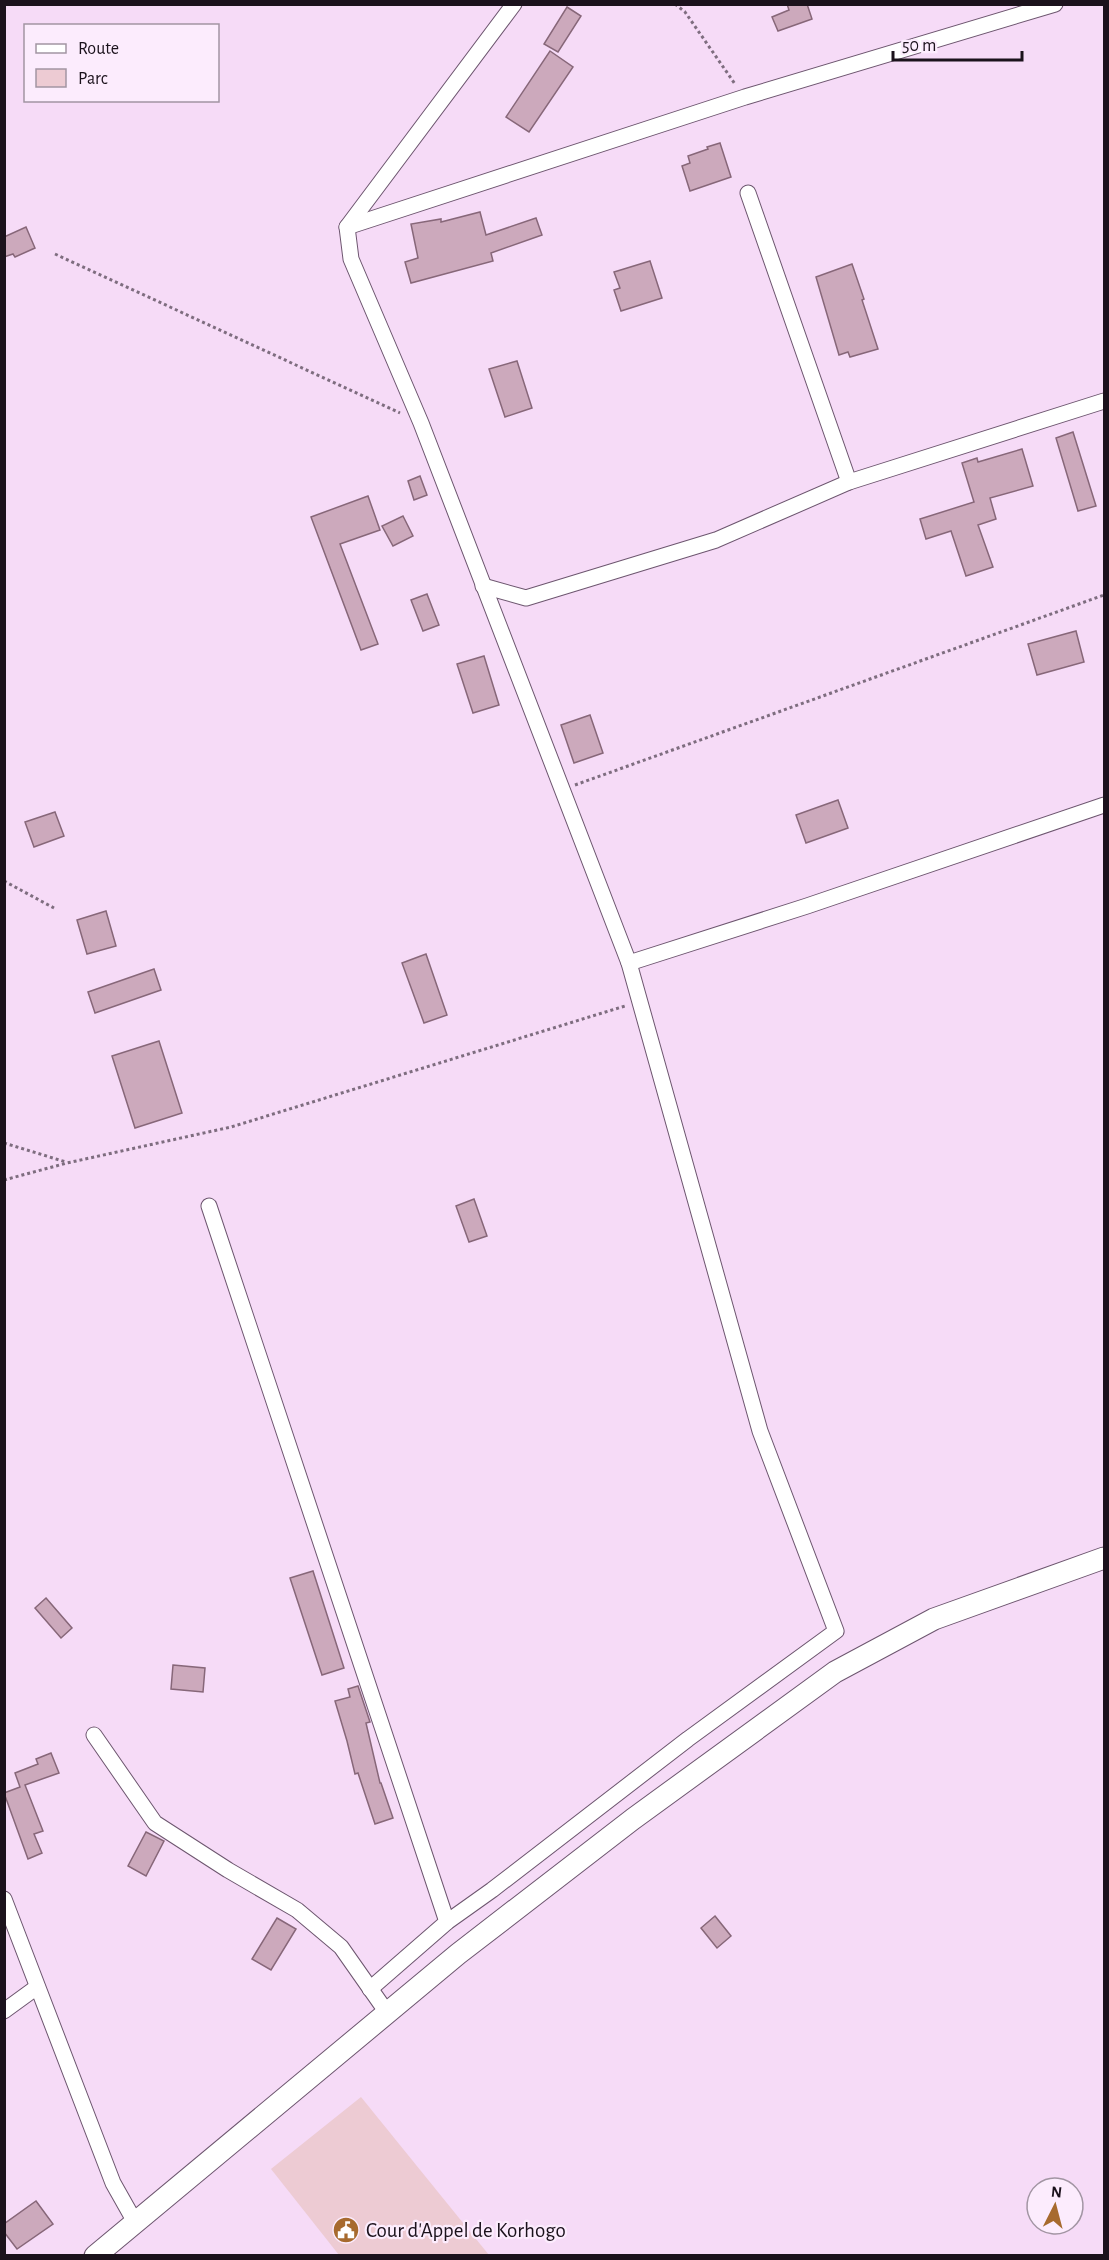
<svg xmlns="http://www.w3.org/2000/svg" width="1109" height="2260" font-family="'Alegreya Sans',sans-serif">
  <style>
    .green { fill: #edcbd3 }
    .building { fill: #cca9bc; stroke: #876779; stroke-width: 1.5 }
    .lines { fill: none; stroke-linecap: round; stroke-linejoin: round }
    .street-casing { stroke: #6d566f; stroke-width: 17 }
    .secondary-casing { stroke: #6d566f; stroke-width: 23 }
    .path { stroke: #7e6d7f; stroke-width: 3; stroke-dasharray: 3 3; stroke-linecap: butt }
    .street { stroke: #fff; stroke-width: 15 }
    .secondary { stroke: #fff; stroke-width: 21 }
    .labels { text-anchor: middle; stroke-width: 4.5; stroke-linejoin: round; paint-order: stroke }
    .poi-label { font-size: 21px; fill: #1b121c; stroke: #fcecfd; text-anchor: start }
  </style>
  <rect width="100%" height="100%" fill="#f6dbf7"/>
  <!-- green -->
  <polygon class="green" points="361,2097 489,2255 339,2255 271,2169"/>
  <!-- building -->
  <g class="building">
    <polygon points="787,4 807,4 812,19 778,31 772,17 789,10"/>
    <polygon points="567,7 581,16 558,52 544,44"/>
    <polygon points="550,51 573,67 529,132 506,117"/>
    <polygon points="720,143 731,177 690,191 682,166 690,163 688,156 708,149 707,147"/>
    <polygon points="480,212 486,235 536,218 542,235 491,253 493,261 411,283 405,262 418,258 411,224 441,219 441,222"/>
    <polygon points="26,227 35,248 15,257 13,254 4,257 4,237"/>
    <polygon points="650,261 662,298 621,311 614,290 620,288 614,272"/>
    <polygon points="852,264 864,299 862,300 878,349 850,357 848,352 839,355 816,277"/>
    <polygon points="517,361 532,408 505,417 489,369"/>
    <polygon points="1073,432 1096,506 1078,511 1056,438"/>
    <polygon points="1022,449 1033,486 990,498 996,519 978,525 993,567 966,576 951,531 926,539 920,519 974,502 962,463 977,458 978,462"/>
    <polygon points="420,476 427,495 414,500 408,481"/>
    <polygon points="368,496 380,530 340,544 378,644 361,650 311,517"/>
    <polygon points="403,516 413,536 393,546 382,526"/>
    <polygon points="427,594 439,625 423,631 411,600"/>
    <polygon points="1076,631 1084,662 1037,675 1028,644"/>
    <polygon points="484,656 499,705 473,713 457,664"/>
    <polygon points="590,715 603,753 574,763 561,725"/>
    <polygon points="838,800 848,828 806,843 796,815"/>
    <polygon points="55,812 64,836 34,847 25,822"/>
    <polygon points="106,911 116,946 87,954 77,920"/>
    <polygon points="426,954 447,1015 424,1023 402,963"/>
    <polygon points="154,969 161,990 95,1013 88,992"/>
    <polygon points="159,1041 182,1113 135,1128 112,1056"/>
    <polygon points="474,1199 487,1236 469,1242 456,1206"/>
    <polygon points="313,1571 344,1668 322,1675 290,1578"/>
    <polygon points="46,1598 72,1628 61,1638 35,1608"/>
    <polygon points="173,1665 205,1668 203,1692 171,1689"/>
    <polygon points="358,1686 370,1722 366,1723 380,1783 381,1783 393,1818 375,1824 358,1773 355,1774 347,1741 335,1701 350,1697 348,1689"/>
    <polygon points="51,1753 59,1773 25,1785 43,1831 34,1834 42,1853 28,1859 4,1793 20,1787 15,1773 38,1764 36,1759"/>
    <polygon points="146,1832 164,1841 146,1876 128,1866"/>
    <polygon points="715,1916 731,1936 717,1948 701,1928"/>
    <polygon points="277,1918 296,1929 271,1970 252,1959"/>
    <polygon points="36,2201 53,2224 17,2249 4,2232 4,2224"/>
  </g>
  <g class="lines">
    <defs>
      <g id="street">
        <polyline points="748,193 849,482"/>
        <polyline points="347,227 745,97 1055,4"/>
        <polyline points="483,586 526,598 716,540 849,482 1104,401"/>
        <polyline points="629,963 807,906 1104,805"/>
        <polyline points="209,1206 447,1922"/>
        <polyline points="94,1735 155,1823 228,1870 297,1910 341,1947 388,2014"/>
        <polyline points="4,1899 113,2183 135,2222"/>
        <polyline points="370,1989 447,1922 492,1890 688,1739 836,1631 760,1431 629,963 421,423 351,259 347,227 514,4"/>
        <polyline points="4,2011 37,1987"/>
      </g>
      <polyline id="secondary" points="95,2256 458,1954 633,1819 835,1672 934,1619 1104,1558"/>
    </defs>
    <!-- street casing -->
    <use href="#street" class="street-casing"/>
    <!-- secondary casing -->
    <use href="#secondary" class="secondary-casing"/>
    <!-- path -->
    <g class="path">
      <polyline points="675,4 685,12 735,84"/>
      <polyline points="55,254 400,413"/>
      <polyline points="575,785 1104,595"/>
      <polyline points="4,881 54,908"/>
      <polyline points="4,1143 66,1162"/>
      <polyline points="4,1180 67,1163 231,1127 625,1006"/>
    </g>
    <!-- street -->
    <use href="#street" class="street"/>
    <!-- secondary -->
    <use href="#secondary" class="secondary"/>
  </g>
  <!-- icons -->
  <defs>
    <symbol id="civic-disc" viewBox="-11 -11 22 22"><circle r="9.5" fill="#a76a2e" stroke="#fcecfd"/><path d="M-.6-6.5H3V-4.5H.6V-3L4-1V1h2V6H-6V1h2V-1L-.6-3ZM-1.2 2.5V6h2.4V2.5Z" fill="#fff"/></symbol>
  </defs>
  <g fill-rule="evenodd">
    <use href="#civic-disc" x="331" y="2215" width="30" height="30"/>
  </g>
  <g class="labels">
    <!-- poi labels -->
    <g class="poi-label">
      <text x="366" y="2237">Cour d'Appel de Korhogo</text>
    </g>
  </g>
  <!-- border -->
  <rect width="1109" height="2260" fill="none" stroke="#1b121c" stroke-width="12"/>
  <!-- legend -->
  <rect x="24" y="24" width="195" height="78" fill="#fcecfd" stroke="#a295a3" stroke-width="1.5"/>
  <rect x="36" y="44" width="30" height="9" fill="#ffffff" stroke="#a295a3" stroke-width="1.5"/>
  <text x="78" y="54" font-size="18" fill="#1b121c">Route</text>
  <rect x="36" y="69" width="30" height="18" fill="#edcbd3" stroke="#a295a3" stroke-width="1.5"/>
  <text x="78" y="84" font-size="18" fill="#1b121c">Parc</text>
  <!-- north arrow -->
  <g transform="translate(1055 2206) rotate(6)"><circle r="28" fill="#fcecfd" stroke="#a295a3" stroke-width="1.5"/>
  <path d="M0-4.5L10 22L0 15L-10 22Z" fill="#a76a2e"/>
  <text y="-9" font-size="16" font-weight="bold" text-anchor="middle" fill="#1b121c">N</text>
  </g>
  <!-- scale -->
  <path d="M893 51v9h129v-9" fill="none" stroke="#1b121c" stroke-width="3"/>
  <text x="902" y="51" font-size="18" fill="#1b121c" stroke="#fcecfd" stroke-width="4.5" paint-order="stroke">50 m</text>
</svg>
